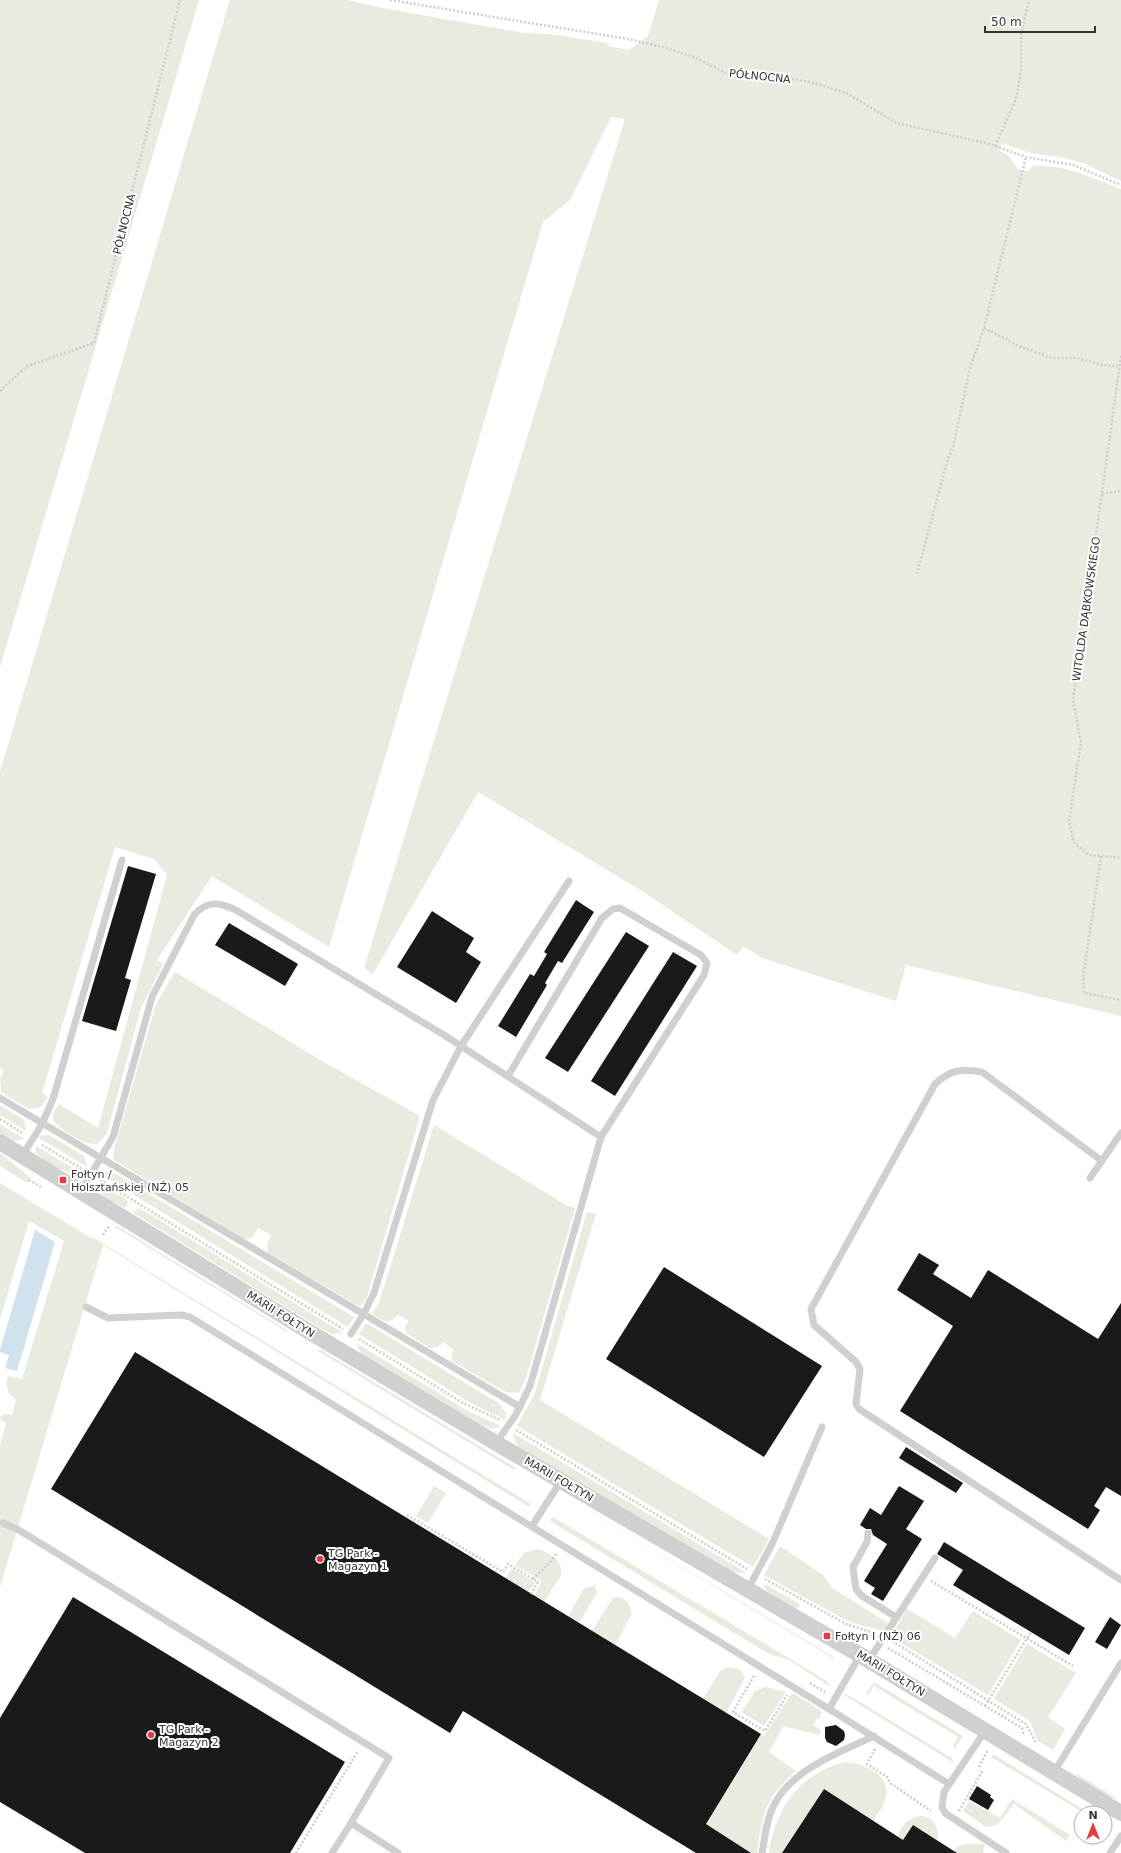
<svg xmlns="http://www.w3.org/2000/svg" width="1121" height="1853" font-family="'DejaVu Sans',sans-serif">
  <style>
    .green { fill: #e6ecdf }
    .water { fill: #cfe2ee }
    .building { fill: #1a1a1a }
    .lines { fill: none; stroke-linecap: round; stroke-linejoin: round }
    .path { stroke: #cdcdcd; stroke-width: 2.5; stroke-dasharray: 2 2; stroke-linecap: butt }
    .service { stroke: #d0d0d0; stroke-width: 7 }
    .tertiary { stroke: #d0d0d0; stroke-width: 16 }
    .poi-dot { fill: #e63946; stroke: #fff; stroke-width: 1.5 }
    .labels { text-anchor: middle; stroke-width: 4; stroke-linejoin: round; paint-order: stroke }
    .street-label { font-size: 11px; fill: #333; stroke: #fff }
    .poi-label { font-size: 11px; fill: #333; stroke: #fff; text-anchor: start }
  </style>
  <rect width="100%" height="100%" fill="#fff"/>
  <!-- green -->
  <g class="green">
    <polygon points="0,0 199,0 0,667"/>
    <path d="M230,0H347L388,9L524,33L550,34L608,43L607,46L629,50L648,36L659,0H1121V181L1083,163L1065,158L1031,153L1002,143L998,150L1009,156L1018,169L1028,171L1033,166C1065,164 1092,178 1121,189V1016L906,965L896,1001L762,958L743,946L737,955L642,891L478,792L373,974L364,968L625,119L611,117L570,200L543,222L329,947L212,876L157,960L163,964L141,1008L107,1133L98,1144C87,1147 57,1129 53,1119V1114L59,1104L98,1128L167,875L154,859L115,847L42,1093L48,1097L41,1107L29,1109L1,1092L0,1079L4,1071L0,1068V772Z"/>
    <polygon points="175,972 322,1061 420,1116 367,1297 360,1307 268,1253 267,1244 271,1235 258,1228 252,1238 244,1239 114,1160 113,1153 156,1004"/>
    <polygon points="0,1105 24,1120 26,1131 0,1115"/>
    <polygon points="0,1124 23,1138 21,1140 13,1141 0,1133"/>
    <path d="M434,1125L566,1205L575,1208L526,1378L519,1393L506,1392L452,1361V1353L454,1350L443,1342L438,1347L430,1348L406,1333L405,1326L409,1321L398,1315C388,1326 383,1320 372,1314L379,1303Z"/>
    <polygon points="42,1135 49,1135 84,1156 87,1167 38,1137"/>
    <path d="M35,1145L82,1174C69,1175 33,1161 35,1145Z"/>
    <polygon points="0,1153 31,1178 27,1183 0,1166"/>
    <polygon points="107,1172 116,1174 354,1317 348,1327 100,1174"/>
    <path d="M0,1183L91,1238L92,1237L531,1504L529,1507L103,1245L0,1587V1445L6,1423L1,1420L0,1417L4,1414L12,1415L16,1400C7,1394 5,1386 8,1376L22,1379L64,1241L29,1221L0,1319Z"/>
    <path d="M97,1183L126,1199L128,1203L125,1208C115,1202 97,1197 97,1183Z"/>
    <polygon points="138,1208 141,1209 343,1333 332,1334 325,1331 133,1213"/>
    <polygon points="587,1212 596,1214 540,1400 769,1539 753,1567 517,1426 535,1393"/>
    <polygon points="117,1226 288,1331 287,1332 115,1227"/>
    <polygon points="366,1323 500,1404 506,1414 505,1420 469,1402 359,1334"/>
    <polygon points="356,1343 468,1411 501,1426 491,1429 480,1424 361,1354"/>
    <polygon points="319,1349 516,1468 514,1470 318,1351"/>
    <polygon points="513,1433 747,1573 732,1572 520,1448 516,1443"/>
    <polygon points="434,1486 446,1493 428,1523 416,1516"/>
    <polygon points="570,1500 834,1657 833,1658"/>
    <polygon points="553,1517 827,1681 830,1687 789,1660 769,1654 550,1521"/>
    <polygon points="780,1546 823,1575 832,1588 888,1623 883,1631 853,1623 842,1618 764,1575"/>
    <path d="M536,1549C549,1551 564,1561 561,1575L544,1602L534,1596L542,1581L515,1565L524,1553Z"/>
    <polygon points="512,1568 535,1583 528,1592 506,1578"/>
    <path d="M763,1583L800,1604L797,1609C787,1603 765,1596 763,1583Z"/>
    <polygon points="595,1585 597,1593 579,1623 568,1616 584,1588"/>
    <polygon points="619,1597 628,1602 632,1614 615,1645 592,1631 613,1598"/>
    <polygon points="907,1609 955,1638 973,1611 1021,1640 988,1695 891,1637"/>
    <polygon points="1027,1644 1076,1673 1048,1717 1065,1729 1053,1750 1038,1741 1030,1721 994,1699"/>
    <polygon points="727,1667 739,1669 745,1678 726,1713 703,1699 720,1671"/>
    <polygon points="874,1682 963,1736 955,1748 953,1746 958,1737 874,1686 868,1695 866,1694"/>
    <polygon points="766,1687 786,1692 764,1726 742,1712 755,1691"/>
    <polygon points="841,1693 850,1696 952,1758 954,1763"/>
    <path d="M791,1694H795L822,1712L819,1719L817,1718L813,1725L821,1730L819,1735L783,1726L769,1752L796,1771C765,1798 762,1814 757,1853H751L706,1824L761,1734L764,1736Z"/>
    <polygon points="993,1754 1089,1813 1084,1813 991,1757"/>
    <path d="M845,1762C862,1763 890,1774 886,1795C885,1805 878,1813 873,1821L824,1789L782,1853H769C775,1809 800,1773 845,1762Z"/>
    <path d="M1075,1773L1118,1799C1106,1798 1081,1784 1075,1773Z"/>
    <path d="M1012,1799L1070,1835L1066,1841L1014,1804C1006,1814 1000,1828 986,1827L963,1811L969,1801L1000,1818Z"/>
    <path d="M921,1816C935,1817 941,1831 936,1844L923,1853L897,1836C903,1825 907,1818 921,1816Z"/>
    <polygon points="966,1844 985,1844 983,1853 950,1853 958,1846"/>
  </g>
  <!-- water -->
  <polygon class="water" points="35,1230 55,1242 17,1371 5,1368 9,1355 0,1352 0,1350"/>
  <!-- building -->
  <g class="building">
    <polygon points="128,866 156,874 125,978 131,980 116,1031 82,1021"/>
    <polygon points="576,900 594,912 562,963 558,961 545,983 547,985 516,1037 498,1026 530,974 534,976 547,954 544,952"/>
    <polygon points="432,911 474,938 466,952 481,962 456,1003 397,967"/>
    <polygon points="229,923 298,964 285,986 215,945"/>
    <polygon points="626,932 649,946 568,1072 545,1058"/>
    <polygon points="673,952 697,966 615,1096 591,1081"/>
    <polygon points="919,1253 939,1265 933,1274 971,1298 988,1270 1098,1339 1121,1303 1121,1496 1106,1487 1094,1506 1100,1510 1088,1529 900,1411 953,1326 897,1290"/>
    <polygon points="664,1267 822,1366 764,1457 606,1359"/>
    <polygon points="135,1352 761,1734 706,1824 751,1853 696,1853 463,1711 450,1733 51,1489"/>
    <polygon points="906,1447 963,1483 956,1493 899,1458"/>
    <polygon points="899,1486 924,1501 906,1529 922,1539 883,1601 871,1594 875,1588 864,1581 887,1544 873,1535 871,1529 866,1529 860,1525 870,1508 881,1515"/>
    <polygon points="944,1542 1085,1628 1069,1655 953,1585 963,1570 937,1554"/>
    <polygon points="73,1597 345,1762 290,1853 85,1853 0,1802 0,1718"/>
    <polygon points="1110,1617 1121,1625 1107,1649 1095,1642"/>
    <polygon points="836,1725 844,1731 845,1735 844,1740 836,1746 827,1742 825,1738 825,1727"/>
    <polygon points="977,1786 991,1795 990,1797 994,1800 988,1810 969,1799"/>
    <polygon points="824,1789 903,1840 913,1825 957,1853 782,1853"/>
  </g>
  <g class="lines">
    <!-- path -->
    <g class="path">
      <polyline points="390,0 628,39 667,48 694,57 726,73 752,77 776,77 811,82 846,93 897,123 986,143 1026,157 1073,165 1121,185"/>
      <polyline points="995,146 1016,99 1021,71 1021,34 1029,0"/>
      <polyline points="984,328 1021,347 1052,358 1077,358 1102,365 1118,366"/>
      <polyline points="1121,356 1073,700 1081,743 1069,821 1073,839 1076,845 1089,855 1121,858"/>
      <polyline points="0,391 27,366 94,343 180,0"/>
      <polyline points="1102,494 1121,491"/>
      <polyline points="917,574 948,458 953,447 970,368 984,328 1026,157"/>
      <polyline points="1101,856 1083,978 1084,993 1121,1000"/>
      <polyline points="0,1119 24,1134"/>
      <polyline points="42,1145 82,1169"/>
      <polyline points="29,1180 41,1187"/>
      <polyline points="100,1180 343,1329"/>
      <polyline points="103,1235 109,1226"/>
      <polyline points="359,1339 463,1403 500,1420"/>
      <polyline points="516,1430 747,1569"/>
      <polyline points="407,1515 503,1572 508,1564 538,1582 531,1594"/>
      <polyline points="533,1579 552,1560 557,1553"/>
      <polyline points="765,1579 848,1625 875,1633"/>
      <polyline points="931,1581 1073,1666"/>
      <polyline points="892,1641 1026,1724 1036,1743"/>
      <polyline points="888,1648 1022,1728 1024,1736"/>
      <polyline points="754,1676 733,1712 765,1731 787,1695"/>
      <polyline points="810,1683 827,1693"/>
      <polyline points="985,1706 1031,1632"/>
      <polyline points="875,1749 867,1764 887,1777 890,1783 931,1811"/>
      <polyline points="979,1767 988,1750"/>
      <polyline points="959,1811 983,1770"/>
      <polyline points="296,1853 358,1751"/>
    </g>
    <!-- service -->
    <g class="service">
      <polyline points="508,1076 602,918 613,909 620,908 701,955 707,963 704,975 601,1137"/>
      <polyline points="0,1098 520,1407"/>
      <polyline points="22,1156 42,1124 53,1099 122,860"/>
      <path d="M1102,1161L982,1072C961,1069 951,1069 935,1084L811,1309L814,1325L856,1362L860,1369L856,1404L859,1409L1121,1580"/>
      <polyline points="1090,1178 1121,1133"/>
      <path d="M81,1191L113,1137L152,997L194,915C206,901 218,902 234,909L444,1035L601,1137L530,1386L515,1416L496,1443"/>
      <polyline points="86,1307 108,1318 181,1315 190,1317 829,1709 949,1784"/>
      <polyline points="351,1334 363,1315 374,1293 433,1100 461,1046 569,881"/>
      <polyline points="3,1523 19,1530 389,1758 351,1823 398,1853"/>
      <polyline points="532,1526 561,1481"/>
      <polyline points="868,1533 867,1542 853,1567 856,1589 862,1596 896,1617"/>
      <polyline points="748,1589 773,1542 822,1427"/>
      <polyline points="869,1660 935,1558"/>
      <polyline points="829,1709 860,1655"/>
      <polyline points="985,1731 944,1792 942,1807 945,1813 1006,1853"/>
      <polyline points="1054,1772 1121,1663"/>
      <polyline points="332,1853 351,1823"/>
      <path d="M762,1853C765,1837 766,1820 774,1805C791,1770 840,1752 874,1736"/>
      <polyline points="1110,1853 1121,1836"/>
    </g>
    <!-- tertiary -->
    <polyline class="tertiary" points="0,1142 308,1331 496,1443 860,1655 1121,1813"/>
  </g>
  <!-- markers -->
  <g class="poi-dot">
    <rect x="59" y="1176" width="8" height="8" rx="2"/>
    <circle cx="320" cy="1559" r="4"/>
    <rect x="823" y="1632" width="8" height="8" rx="2"/>
    <circle cx="151" cy="1735" r="4"/>
  </g>
  <g class="labels">
    <!-- street labels -->
    <g class="street-label">
      <text transform="translate(760 76) rotate(6)" y="4">PÓŁNOCNA</text>
      <text transform="translate(124 224) rotate(-76)" y="4">PÓŁNOCNA</text>
      <text transform="translate(1086 609) rotate(-82)" y="4">WITOLDA DĄBKOWSKIEGO</text>
      <text transform="translate(281 1314) rotate(32)" y="4">MARII FOŁTYN</text>
      <text transform="translate(559 1479) rotate(30)" y="4">MARII FOŁTYN</text>
      <text transform="translate(891 1673) rotate(31)" y="4">MARII FOŁTYN</text>
    </g>
    <!-- poi labels -->
    <g class="poi-label">
      <text x="71" y="1178">Fołtyn /<tspan x="71" dy="13">Holsztańskiej (NŻ) 05</tspan></text>
      <text x="328" y="1557">TG Park -<tspan x="328" dy="13">Magazyn 1</tspan></text>
      <text x="835" y="1640">Fołtyn I (NŻ) 06</text>
      <text x="159" y="1733">TG Park -<tspan x="159" dy="13">Magazyn 2</tspan></text>
    </g>
  </g>
  <!-- north arrow -->
  <g transform="translate(1093 1825)"><circle r="19" fill="#ffffff" stroke="#adadad"/>
  <path d="M0-3L7 15L0 10L-7 15Z" fill="#e63946"/>
  <text y="-6" font-size="11" font-weight="bold" text-anchor="middle" fill="#333333">N</text>
  </g>
  <!-- scale -->
  <path d="M985 26v6h110v-6" fill="none" stroke="#333333" stroke-width="2"/>
  <text x="991" y="26" font-size="12" fill="#333333" stroke="#ffffff" stroke-width="3" paint-order="stroke">50 m</text>
</svg>
